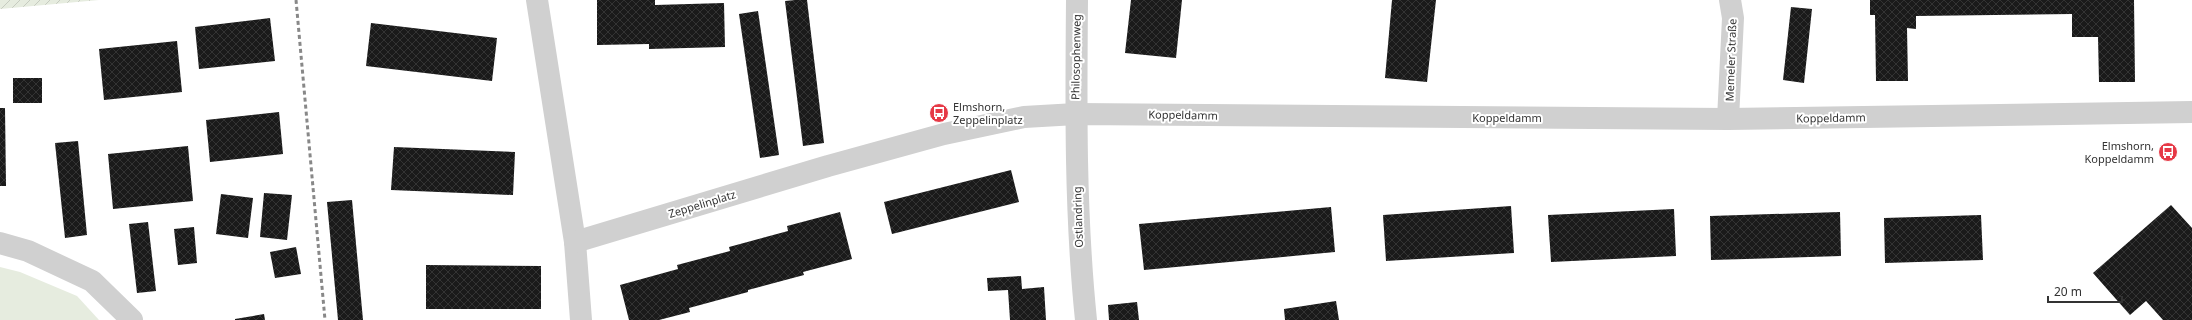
<svg xmlns="http://www.w3.org/2000/svg" width="2192" height="320" font-family="'Noto Sans',sans-serif">
  <style>
    .garden { fill: url(#garden-furrows) }
    .pitch { fill: #e6ecdf }
    .building { fill: url(#building-cross-hatch) }
    .lines { fill: none; stroke-linecap: round; stroke-linejoin: round }
    .street { stroke: #d0d0d0; stroke-width: 22 }
    .rail { stroke: #888; stroke-width: 3; stroke-dasharray: 4 3; stroke-linecap: butt }
    .labels { text-anchor: middle; stroke-width: 4; stroke-linejoin: round; paint-order: stroke }
    .street-label { font-size: 11px; fill: #333; stroke: #fff }
    .poi-label { font-size: 11px; fill: #333; stroke: #fff; text-anchor: start }
  </style>
  <defs>
    <pattern id="garden-furrows" width="10" height="10" patternUnits="userSpaceOnUse"><rect width="10" height="10" fill="#e6ecdf"/><path d="M-1 1l2-2M0 10L10 0M9 11l2-2" fill="none" stroke="#c6cbc0"/></pattern>
    <pattern id="building-cross-hatch" width="8" height="8" patternUnits="userSpaceOnUse"><rect width="8" height="8" fill="#1a1a1a"/><path d="M0 0l8 8M0 8l8-8" fill="none" stroke="#333"/></pattern>
  </defs>
  <rect width="100%" height="100%" fill="#fff"/>
  <!-- garden -->
  <polygon class="garden" points="0,0 99,0 0,9"/>
  <!-- pitch -->
  <polygon class="pitch" points="0,267 20,272 77,296 99,320 0,320"/>
  <!-- building -->
  <g class="building">
    <polygon points="597,0 655,0 655,5 724,3 725,47 649,49 649,44 597,45"/>
    <polygon points="795,0 807,0 824,143 803,146 785,1"/>
    <polygon points="1131,0 1182,0 1176,58 1125,53"/>
    <polygon points="1392,0 1436,0 1427,82 1385,78"/>
    <polygon points="1870,0 2134,0 2135,82 2099,82 2098,37 2072,37 2072,14 1916,16 1916,29 1907,28 1908,81 1876,81 1875,15 1870,15"/>
    <polygon points="1791,7 1812,9 1804,83 1783,80"/>
    <polygon points="758,11 779,155 760,158 739,14"/>
    <polygon points="270,18 275,61 199,69 195,27"/>
    <polygon points="371,23 497,38 492,81 366,66"/>
    <polygon points="177,41 182,92 104,100 99,49"/>
    <rect x="13" y="78" width="29" height="25"/>
    <polygon points="0,108 5,108 6,186 0,186"/>
    <polygon points="279,112 283,154 210,162 206,120"/>
    <polygon points="78,141 87,235 65,238 55,143"/>
    <polygon points="188,146 193,201 113,209 108,154"/>
    <polygon points="394,147 515,152 513,195 391,190"/>
    <polygon points="1011,170 1019,202 892,234 884,202"/>
    <polygon points="264,193 292,195 287,240 260,237"/>
    <polygon points="221,194 253,198 248,238 216,234"/>
    <polygon points="352,200 363,320 338,320 327,202"/>
    <polygon points="2171,205 2192,228 2192,320 2163,320 2146,301 2130,315 2093,273"/>
    <polygon points="1511,206 1514,253 1386,261 1383,215"/>
    <polygon points="1331,207 1335,252 1144,270 1139,224"/>
    <polygon points="1674,209 1676,256 1551,262 1548,215"/>
    <polygon points="840,212 852,259 803,272 804,275 748,290 748,292 689,308 690,312 659,320 629,320 620,285 678,269 677,265 730,251 729,247 788,231 787,226"/>
    <polygon points="1840,212 1841,256 1711,260 1710,216"/>
    <polygon points="1981,215 1983,260 1885,263 1884,218"/>
    <polygon points="148,222 156,291 137,293 129,224"/>
    <polygon points="194,227 197,263 178,265 174,229"/>
    <polygon points="296,247 301,274 275,278 270,252"/>
    <polygon points="426,265 541,266 541,309 426,309"/>
    <polygon points="1021,276 1022,289 1044,287 1046,320 1010,320 1008,290 988,291 987,278"/>
    <polygon points="1336,301 1339,320 1285,320 1284,309"/>
    <polygon points="1137,302 1139,320 1109,320 1108,305"/>
    <polygon points="264,314 265,320 235,320 235,319"/>
  </g>
  <g class="lines">
    <!-- street -->
    <g class="street">
      <polyline points="537,0 575,242 581,320"/>
      <path d="M1077,0C1076,107 1075,213 1086,320"/>
      <polyline points="1728,119 1733,18 1730,0"/>
      <polyline points="575,242 828,166 944,134 1024,117 1076,114 1728,119 2192,112"/>
      <polyline points="0,243 28,251 92,281 132,320"/>
    </g>
    <!-- rail -->
    <polyline class="rail" points="296,0 325,320"/>
  </g>
  <!-- icons -->
  <defs>
    <symbol id="bus-disc" viewBox="-11 -11 22 22"><circle r="9.5" fill="#e63946" stroke="#fff"/><path d="M-5-6H5V4H4V6H2V4H-2V6H-4V4H-5ZM-3.5-4V0h7V-4ZM-3.5 1.2v1.5H-2V1.2ZM2 1.2v1.5H3.5V1.2Z" fill="#fff"/></symbol>
  </defs>
  <g fill-rule="evenodd">
    <use href="#bus-disc" x="928" y="102" width="22" height="22"/>
    <use href="#bus-disc" x="2157" y="141" width="22" height="22"/>
  </g>
  <g class="labels">
    <!-- street labels -->
    <g class="street-label">
      <text transform="translate(1076 57) rotate(-89)" y="4">Philosophenweg</text>
      <text transform="translate(1731 60) rotate(-88)" y="4">Memeler Straße</text>
      <text transform="translate(1183 115) rotate(1)" y="4">Koppeldamm</text>
      <text x="1507" y="122">Koppeldamm</text>
      <text transform="translate(1831 118) rotate(-1)" y="4">Koppeldamm</text>
      <text transform="translate(702 204) rotate(-17)" y="4">Zeppelinplatz</text>
      <text transform="translate(1078 217) rotate(-92)" y="4">Ostlandring</text>
    </g>
    <!-- poi labels -->
    <g class="poi-label">
      <text x="953" y="111">Elmshorn,<tspan x="953" dy="13">Zeppelinplatz</tspan></text>
      <text x="2154" y="150" text-anchor="end">Elmshorn,<tspan x="2154" dy="13">Koppeldamm</tspan></text>
    </g>
  </g>
  <!-- scale -->
  <path d="M2048 296v6h74v-6" fill="none" stroke="#333333" stroke-width="2"/>
  <text x="2054" y="296" font-size="12" fill="#333333" stroke="#ffffff" stroke-width="3" paint-order="stroke">20 m</text>
</svg>
